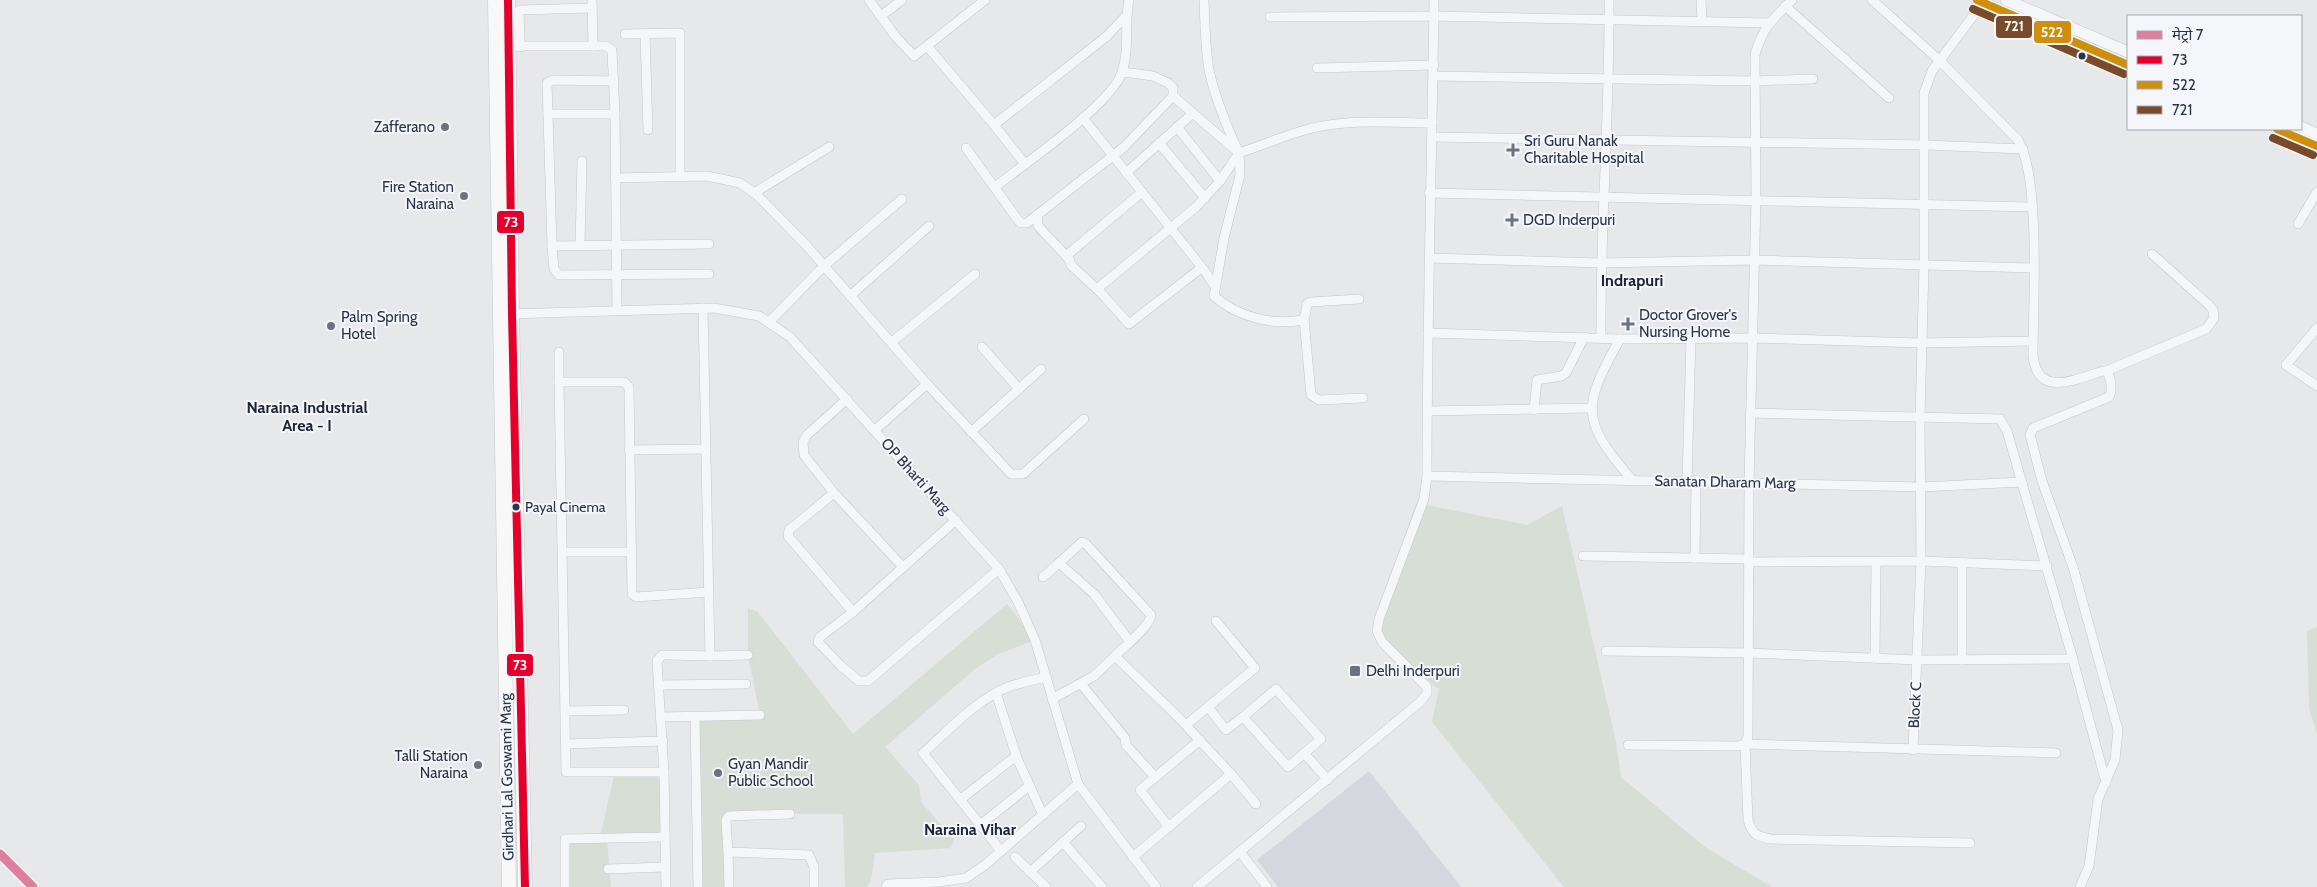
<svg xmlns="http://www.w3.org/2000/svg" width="2317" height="887" font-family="Cabin,'Noto Sans Devanagari',sans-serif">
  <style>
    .built { fill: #d4d7dd }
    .green { fill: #d6ded6 }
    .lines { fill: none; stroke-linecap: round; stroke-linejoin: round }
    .minor-casing { stroke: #c4c6c8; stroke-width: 10 }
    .tertiary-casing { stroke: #c4c6c8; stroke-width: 12 }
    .secondary-casing { stroke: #c4c6c8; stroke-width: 15 }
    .minor { stroke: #f5f6f7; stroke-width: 9 }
    .tertiary { stroke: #f5f6f7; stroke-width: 11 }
    .secondary { stroke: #f8f8f8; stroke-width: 14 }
    .bus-1-casing { stroke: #f4f6f9; stroke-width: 11 }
    .bus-2-casing { stroke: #f4f6f9; stroke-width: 11 }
    .bus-3-casing { stroke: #f4f6f9; stroke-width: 11 }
    .bus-1 { stroke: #e4002b; stroke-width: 8 }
    .bus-2 { stroke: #ce8f0e; stroke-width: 8 }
    .bus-3 { stroke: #7a4b2a; stroke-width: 8 }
    .metro-1-casing { stroke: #f4f6f9; stroke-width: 12 }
    .metro-1 { stroke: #dd809d; stroke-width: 9 }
    .bus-dot { fill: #2b3445; stroke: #f4f6f9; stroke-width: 2 }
    .poi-dot { fill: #6c737f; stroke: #f4f6f9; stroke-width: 2 }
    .labels { text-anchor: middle; stroke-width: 4; stroke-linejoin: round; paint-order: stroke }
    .bus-label { font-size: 14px; fill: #2b3445; stroke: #f4f6f9; text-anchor: start }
    .poi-label { font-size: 15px; fill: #2b3445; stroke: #f4f6f9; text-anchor: start }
    .street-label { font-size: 15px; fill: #2b3445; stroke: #f4f6f9 }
    .neighbourhood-label { font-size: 16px; font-weight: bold; fill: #1d2536; stroke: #f4f6f9 }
    .line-badge { stroke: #f4f6f9; stroke-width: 2 }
    .badge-label { font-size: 14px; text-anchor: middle; font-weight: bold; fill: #fff }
  </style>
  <rect width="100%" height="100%" fill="#e6e8ea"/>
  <!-- built -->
  <polygon class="built" points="1369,771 1458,883 1461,887 1278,887 1257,860"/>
  <!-- green -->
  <g class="green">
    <polygon points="1416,503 1527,525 1562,506 1616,742 1621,777 1705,847 1772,887 1564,887 1432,722 1439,689 1379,644 1373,631"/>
    <polygon points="1007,604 1035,640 998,654 975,669 885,747 919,785 921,802 954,839 951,848 875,853 871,880 867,887 845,887 843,814 790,814 729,817 729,887 698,887 695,717 760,715 748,655 748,608 758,612 853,734"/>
    <polygon points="2317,627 2317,734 2309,709 2307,631"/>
    <polygon points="615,772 664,772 664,837 607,839 611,887 565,887 563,840 600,837"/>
  </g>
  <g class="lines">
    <defs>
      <g id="minor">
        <polyline points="592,0 593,46"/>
        <polyline points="869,0 896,37 914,56 985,0"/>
        <path d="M1204,0C1205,23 1205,47 1209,70C1215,98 1227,127 1239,153C1261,146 1283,136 1305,130C1345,118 1391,123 1432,123"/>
        <polyline points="1701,0 1702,21"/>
        <path d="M1872,0L1939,60L2018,140C2041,178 2033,306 2033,355C2037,399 2076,379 2103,371H2106C2111,377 2113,390 2109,397L2033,428L2030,435L2042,481L2073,567L2118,730L2115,760L2098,799L2089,866L2080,887"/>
        <polyline points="1785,6 1889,98"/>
        <polyline points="881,16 902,0"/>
        <polyline points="1270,17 1434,16 1769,23"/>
        <polyline points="625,34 680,33 680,176"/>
        <polyline points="645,34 648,130"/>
        <polyline points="508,46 605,46 612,50 615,114 617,309"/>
        <polyline points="927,46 994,125 1107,36 1126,16"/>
        <polyline points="520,47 519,10 592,8"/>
        <polyline points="1317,68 1434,65"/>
        <polyline points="1434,76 1754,81 1813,79"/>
        <polyline points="614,81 553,80 547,83 552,246 709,244"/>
        <path d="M1173,96L1239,153L1240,175L1224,238L1214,296C1236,316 1272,326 1302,320L1305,316L1307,304L1310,302L1359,299"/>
        <polyline points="548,114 615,114"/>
        <polyline points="1083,118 1204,270"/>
        <polyline points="994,125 1025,164"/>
        <polyline points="1177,127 1220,181"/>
        <polyline points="1432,137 1926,145 2023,149"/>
        <polyline points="1159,143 1205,198"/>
        <polyline points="966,148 1018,220 1021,223 1027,223 1124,147 1173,96 1173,88 1168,83 1153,76 1123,72"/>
        <polyline points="1126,173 1192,114"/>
        <polyline points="615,178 707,176 740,183 757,195 806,245 927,384 1011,474 1023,474 1084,419"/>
        <path d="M995,187C1024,164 1112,104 1122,72C1130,49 1124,24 1129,0"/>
        <polyline points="754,193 829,147"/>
        <polyline points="1429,193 2031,207"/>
        <polyline points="1037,215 1038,226 1069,259 1071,265 1101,293 1129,324 1200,269 1204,270 1214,285"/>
        <polyline points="2298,224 2317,192"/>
        <polyline points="580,245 582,161"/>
        <polyline points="552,246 554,269 559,275 709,274"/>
        <polyline points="1066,256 1142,192"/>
        <polyline points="1429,258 1601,263 1754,260 2033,268"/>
        <polyline points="1097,289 1196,207 1220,181 1239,153"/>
        <polyline points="850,296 929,226"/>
        <polyline points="703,308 710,656 748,655"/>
        <polyline points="508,314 714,308 759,316 790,337 999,569 1018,602 1035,640 1078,784 1156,887"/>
        <polyline points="1304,319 1311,395 1319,400 1363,398"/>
        <polyline points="770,321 824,266 902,199"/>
        <polyline points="2317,328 2286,365 2317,386"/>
        <polyline points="1428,333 1620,339 1752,338 1921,343 2033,341"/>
        <path d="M1601,338C1600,225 1610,113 1609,0"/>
        <path d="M1620,339C1582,407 1580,420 1633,481"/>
        <polyline points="892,342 975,274"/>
        <polyline points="982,347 1019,389"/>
        <polyline points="559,352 559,382 624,382 629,387 632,594 636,597 709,592"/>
        <polyline points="2106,371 2206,329 2214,318 2213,310 2209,305 2152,254"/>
        <polyline points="559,382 566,772 664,772 657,661 662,655 667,655 710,656"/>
        <polyline points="847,399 807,435 803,442 804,455 834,493 903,567"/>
        <polyline points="1534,410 1537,380 1561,376 1566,373 1584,337"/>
        <polyline points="1427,411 1591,408"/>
        <polyline points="1750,413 2000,419 2007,431 2072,656 2106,783"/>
        <polyline points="875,430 927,384"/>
        <polyline points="971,432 1041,369"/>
        <polyline points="629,450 706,449"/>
        <polyline points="1427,476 1921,487 2022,482"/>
        <polyline points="1687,480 1691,338"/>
        <polyline points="834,493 789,530 788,536 853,612"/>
        <polyline points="956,520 853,612 820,637 818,642 841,666 859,681 868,681 999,569"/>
        <polyline points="563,552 630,552"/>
        <polyline points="1583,556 1748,559"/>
        <polyline points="1695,558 1696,480"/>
        <polyline points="1748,562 1921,561 2047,566"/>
        <polyline points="1962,563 1962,660"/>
        <polyline points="1043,577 1059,563"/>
        <polyline points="1606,651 1748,653 1918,660 2072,659"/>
        <path d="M1115,656C1123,648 1151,625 1151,615L1086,544L1082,542L1059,563L1094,594L1130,642"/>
        <polyline points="1875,658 1876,562"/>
        <polyline points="1081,684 1125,738 1126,745 1155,777"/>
        <polyline points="659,685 746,684"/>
        <polygon points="1276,689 1321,739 1288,767 1243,717"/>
        <polyline points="996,693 1017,758 1043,815"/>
        <polyline points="1052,699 1094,676 1115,656 1179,718 1231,774 1133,857"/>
        <polyline points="1208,707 1226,730 1243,717"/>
        <polyline points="565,711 624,710"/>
        <polyline points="661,717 760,715"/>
        <polyline points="695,717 698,887"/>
        <polyline points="1186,725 1255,668 1216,621"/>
        <polyline points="566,744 663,741"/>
        <path d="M1628,745L1738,746L1745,744L1748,737L1749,483L1756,199L1755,55C1762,28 1773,19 1792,0"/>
        <polyline points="1913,750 1921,561 1920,417 1924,266 1924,93 1932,71 1985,0"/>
        <polyline points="1304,753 1328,780"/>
        <polyline points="664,772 666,887"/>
        <polyline points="1231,774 1256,804"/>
        <polyline points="961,799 1016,756"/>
        <polyline points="790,814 729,816 726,820 728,852 809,855 814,867 814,887"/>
        <polyline points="980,825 1029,786"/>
        <polyline points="1169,827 1140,790 1200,740"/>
        <polyline points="1063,842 1102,887"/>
        <path d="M1970,843L1770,839C1756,836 1752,834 1748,820L1745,744L2056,753"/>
        <path d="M1001,851L923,753C949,730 976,700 1008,687C1020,683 1033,680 1046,677"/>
        <polyline points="728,852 729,887"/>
        <polyline points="1241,853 1267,887"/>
        <polyline points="1015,857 1046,887"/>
        <polyline points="608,869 665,867"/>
        <polyline points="1030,872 1081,826"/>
        <polyline points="565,887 565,839 664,837"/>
        <polyline points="886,887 888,884 939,882 966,878 985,865 1078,784"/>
        <path d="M1197,887L1420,702L1427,693V687L1382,642L1377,631L1379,619L1424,499L1427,476C1427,317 1432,159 1434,0"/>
      </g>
      <g id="tertiary">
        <polyline points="1977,0 2128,65"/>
        <polyline points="2006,0 2128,52"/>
        <polyline points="2301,127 2317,134"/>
        <polyline points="2277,129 2317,146"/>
      </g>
      <g id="secondary">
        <polyline points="495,0 509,887"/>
        <polyline points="508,0 512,314 525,887"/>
      </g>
    </defs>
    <!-- minor casing -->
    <use href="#minor" class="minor-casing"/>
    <!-- tertiary casing -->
    <use href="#tertiary" class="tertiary-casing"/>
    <!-- secondary casing -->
    <use href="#secondary" class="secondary-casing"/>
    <!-- minor -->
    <use href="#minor" class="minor"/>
    <!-- tertiary -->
    <use href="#tertiary" class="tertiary"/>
    <!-- secondary -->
    <use href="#secondary" class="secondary"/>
    <defs>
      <polyline id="bus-1" points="508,0 512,314 525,887"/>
      <g id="bus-2">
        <polyline points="1977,0 2128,65"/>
        <polyline points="2277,129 2317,146"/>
      </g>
      <g id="bus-3">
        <polyline points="1973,9 2124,74"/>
        <polyline points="2273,138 2313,155"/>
      </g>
    </defs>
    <!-- bus-1 casing -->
    <use href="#bus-1" class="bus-1-casing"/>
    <!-- bus-2 casing -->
    <use href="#bus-2" class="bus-2-casing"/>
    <!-- bus-3 casing -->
    <use href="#bus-3" class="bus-3-casing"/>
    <!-- bus-1 -->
    <use href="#bus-1" class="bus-1"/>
    <!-- bus-2 -->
    <use href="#bus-2" class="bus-2"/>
    <!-- bus-3 -->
    <use href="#bus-3" class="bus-3"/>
    <defs>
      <polyline id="metro-1" points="0,854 33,887"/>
    </defs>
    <!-- metro-1 casing -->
    <use href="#metro-1" class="metro-1-casing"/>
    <!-- metro-1 -->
    <use href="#metro-1" class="metro-1"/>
  </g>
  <!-- markers -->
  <g class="bus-dot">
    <circle cx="2082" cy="56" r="4.5"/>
    <circle cx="516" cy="507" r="4.5"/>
  </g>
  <g class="poi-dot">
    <circle cx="445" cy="127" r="5"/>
    <path d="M1510.5 142.5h5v5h5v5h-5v5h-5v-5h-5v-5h5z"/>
    <circle cx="464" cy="196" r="5"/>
    <path d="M1509.5 212.5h5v5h5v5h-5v5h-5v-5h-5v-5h5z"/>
    <path d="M1625.5 316.5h5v5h5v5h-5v5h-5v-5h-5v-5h5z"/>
    <circle cx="331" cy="326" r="5"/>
    <rect x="1349" y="665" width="12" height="12" rx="2.5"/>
    <circle cx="478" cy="765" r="5"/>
    <circle cx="718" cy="773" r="5"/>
  </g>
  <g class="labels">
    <!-- bus labels -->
    <g class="bus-label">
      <text x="525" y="512">Payal Cinema</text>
    </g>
    <!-- poi labels -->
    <g class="poi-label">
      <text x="435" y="132" text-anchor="end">Zafferano</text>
      <text x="1524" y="146">Sri Guru Nanak<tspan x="1524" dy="17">Charitable Hospital</tspan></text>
      <text x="454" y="192" text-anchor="end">Fire Station<tspan x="454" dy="17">Naraina</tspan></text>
      <text x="1523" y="225">DGD Inderpuri</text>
      <text x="1639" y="320">Doctor Grover's<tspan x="1639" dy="17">Nursing Home</tspan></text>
      <text x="341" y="322">Palm Spring<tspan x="341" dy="17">Hotel</tspan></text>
      <text x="1366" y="676">Delhi Inderpuri</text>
      <text x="468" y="761" text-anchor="end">Talli Station<tspan x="468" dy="17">Naraina</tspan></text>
      <text x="728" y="769">Gyan Mandir<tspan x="728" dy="17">Public School</tspan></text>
    </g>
    <!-- street labels -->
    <g class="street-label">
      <text transform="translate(916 476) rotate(48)" y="5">OP Bharti Marg</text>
      <text transform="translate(1725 482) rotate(1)" y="5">Sanatan Dharam Marg</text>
      <text transform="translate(1915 705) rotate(-87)" y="5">Block C</text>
      <text transform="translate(507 777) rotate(-91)" y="5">Girdhari Lal Goswami Marg</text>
    </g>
    <!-- neighbourhood labels -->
    <g class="neighbourhood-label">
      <text x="1632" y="286">Indrapuri</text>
      <text x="307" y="413">Naraina Industrial<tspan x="307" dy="18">Area - I</tspan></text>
      <text x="970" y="835">Naraina Vihar</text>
    </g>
  </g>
  <g class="line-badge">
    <rect x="1995" y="15" width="38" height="24" rx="5" fill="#7a4b2a"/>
    <rect x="2033" y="20" width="39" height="24" rx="5" fill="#ce8f0e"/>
    <rect x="496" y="210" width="29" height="24" rx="5" fill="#e4002b"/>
    <rect x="506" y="653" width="28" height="24" rx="5" fill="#e4002b"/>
  </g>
  <g class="badge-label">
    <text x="2014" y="31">721</text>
    <text x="2052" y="37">522</text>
    <text x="511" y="227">73</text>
    <text x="520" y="670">73</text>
  </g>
  <!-- legend -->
  <rect x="2127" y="15" width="175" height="115" fill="#f4f6f9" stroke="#a4a8b1"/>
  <rect x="2137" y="31" width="25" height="8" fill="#dd809d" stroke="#a4a8b1"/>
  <text x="2172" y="40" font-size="15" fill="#2b3445">मेट्रो 7</text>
  <rect x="2137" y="56" width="25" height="8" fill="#e4002b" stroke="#a4a8b1"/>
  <text x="2172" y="65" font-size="15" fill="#2b3445">73</text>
  <rect x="2137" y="81" width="25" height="8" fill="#ce8f0e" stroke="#a4a8b1"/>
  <text x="2172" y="90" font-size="15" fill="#2b3445">522</text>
  <rect x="2137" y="106" width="25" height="8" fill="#7a4b2a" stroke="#a4a8b1"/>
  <text x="2172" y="115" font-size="15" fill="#2b3445">721</text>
</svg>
